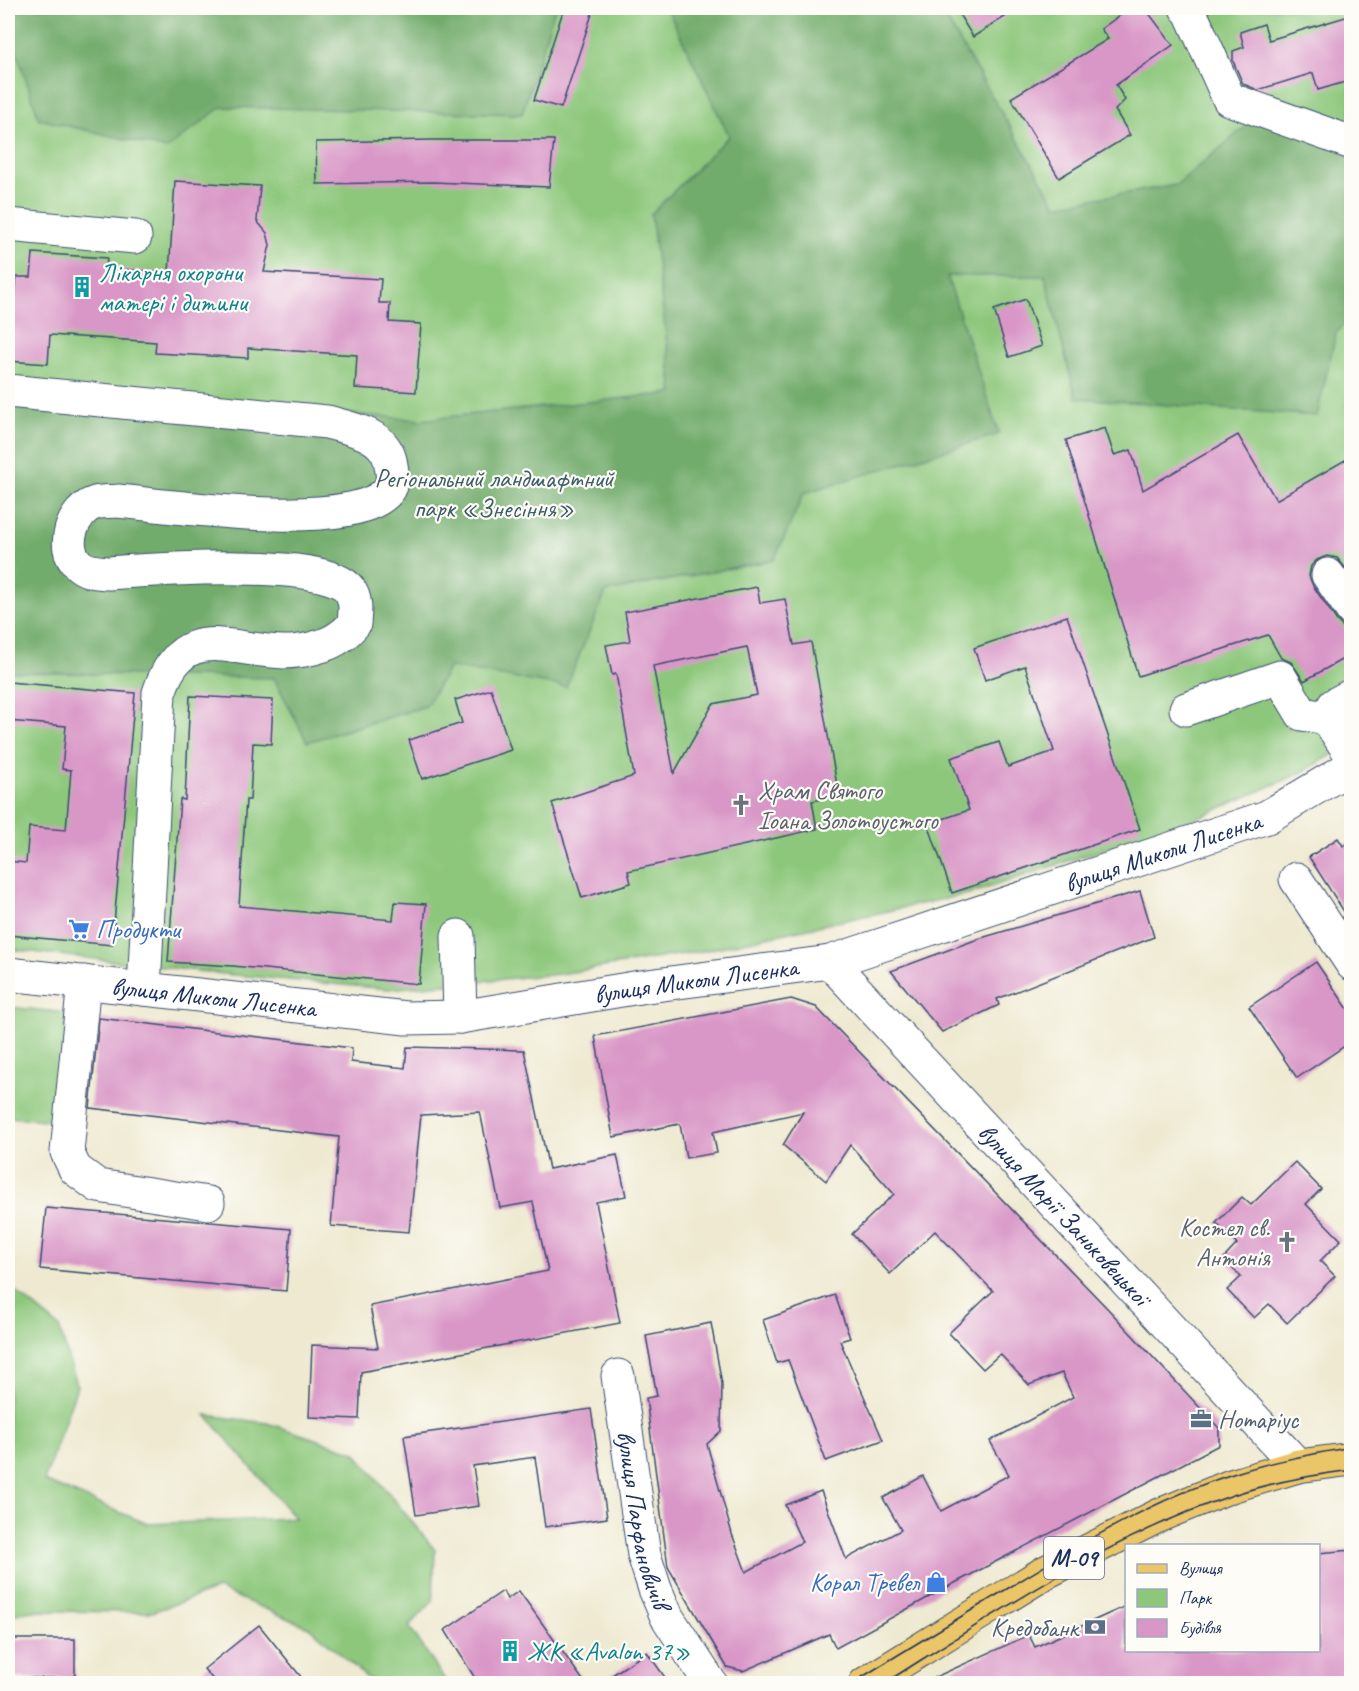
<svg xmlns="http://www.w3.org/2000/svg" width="1359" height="1691" font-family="Caveat,sans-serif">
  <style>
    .green { fill: #8dc77c; stroke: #547b6d; stroke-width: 1.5 }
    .forest { fill: #72ac6c; stroke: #466e65; stroke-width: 1.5 }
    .building { fill: #d997c7; fill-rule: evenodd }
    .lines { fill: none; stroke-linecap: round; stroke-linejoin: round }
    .minor-casing { stroke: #3b4b6f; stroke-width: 35 }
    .major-casing { stroke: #3b4b6f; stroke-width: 35 }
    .minor { stroke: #fff; stroke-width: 33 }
    .major { stroke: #ebc669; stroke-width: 33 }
    .tram { stroke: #1b2f5e; stroke-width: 1.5 }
    .labels { text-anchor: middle; stroke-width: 4.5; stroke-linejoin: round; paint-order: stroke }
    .shield { fill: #fdfcf7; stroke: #5f6c8c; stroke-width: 1.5 }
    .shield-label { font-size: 24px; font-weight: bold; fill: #1b2f5e }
    .culture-label { font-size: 26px; fill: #0d838f; stroke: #fdfcf7; text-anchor: start }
    .park-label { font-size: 26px; fill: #3d5d67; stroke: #fdfcf7 }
    .worship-label { font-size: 26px; fill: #5b616d; stroke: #fdfcf7; text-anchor: start }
    .street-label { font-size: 26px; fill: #1b2f5e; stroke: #fdfcf7 }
    .shop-label { font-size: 26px; fill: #366cbe; stroke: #fdfcf7; text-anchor: start }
    .service-label { font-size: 26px; fill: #4e5e75; stroke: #fdfcf7; text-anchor: start }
  </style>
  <rect width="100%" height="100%" fill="#fdfcf7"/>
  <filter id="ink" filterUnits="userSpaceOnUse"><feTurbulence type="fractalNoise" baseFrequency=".0167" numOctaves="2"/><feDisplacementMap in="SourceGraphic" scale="12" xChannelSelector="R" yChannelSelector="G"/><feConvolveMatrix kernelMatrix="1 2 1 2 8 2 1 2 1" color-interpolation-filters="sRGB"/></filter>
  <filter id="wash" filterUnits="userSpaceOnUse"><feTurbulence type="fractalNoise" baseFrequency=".008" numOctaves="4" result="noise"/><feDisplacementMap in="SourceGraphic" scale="24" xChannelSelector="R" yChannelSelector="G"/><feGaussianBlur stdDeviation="1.35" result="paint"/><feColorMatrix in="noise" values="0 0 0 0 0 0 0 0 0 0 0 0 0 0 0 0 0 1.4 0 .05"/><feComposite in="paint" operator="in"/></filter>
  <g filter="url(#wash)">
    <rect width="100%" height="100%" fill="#eee9d0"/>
    <!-- green -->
    <g class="green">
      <polygon points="8,8 1351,8 1351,744 1301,773 1195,819 972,893 702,951 560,974 388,989 224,974 8,949"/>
      <polygon points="8,1007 68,1013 58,1121 8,1117"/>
      <polygon points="8,1285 59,1327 77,1386 44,1481 148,1524 295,1518 206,1415 267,1423 355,1452 435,1550 433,1601 409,1626 447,1683 373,1683 311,1628 218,1589 152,1612 33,1611 8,1615"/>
    </g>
    <!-- forest -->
    <g class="forest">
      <polygon points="8,8 555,8 522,114 221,107 167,149 39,119 8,26"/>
      <polygon points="667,8 940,8 1056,205 1176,185 1257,117 1351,151 1351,317 1336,333 1317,416 1076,398 1045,276 947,276 999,434 804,493 774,560 606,592 566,687 449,667 426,706 307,742 274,678 8,672 8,382 420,420 673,393 651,214 729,136"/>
    </g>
    <g id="blocks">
      <!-- building -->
      <g class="building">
        <polygon points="564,8 594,8 561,108 534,100"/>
        <polygon points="955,8 1019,8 973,37"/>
        <polygon points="1130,8 1145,8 1173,45 1116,85 1125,100 1115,110 1130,135 1059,178 1011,98 1108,39 1101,29"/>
        <polygon points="1352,15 1352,80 1318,90 1313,73 1258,90 1243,84 1233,61 1233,51 1244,47 1240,32 1264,24 1269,40"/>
        <polygon points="432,140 554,140 549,187 433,182 317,184 316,142"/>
        <polygon points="175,181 260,186 257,221 267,233 270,245 264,272 381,279 379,303 390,303 389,322 421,324 416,392 355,388 357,355 248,348 248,358 155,353 156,342 50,335 48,364 8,361 8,296 15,296 16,277 31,277 33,253 107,258 106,268 169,273"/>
        <polygon points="1026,299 1042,346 1009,357 994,310"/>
        <polygon points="1105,428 1114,455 1131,450 1143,490 1238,435 1276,500 1352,456 1352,576 1337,558 1327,556 1317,560 1311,566 1309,576 1313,586 1337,621 1343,627 1352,628 1352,654 1304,681 1291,662 1281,658 1268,635 1138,676 1066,440"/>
        <path d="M757,587L760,603L785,599L794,645L811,642L839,796L812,801L817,829L628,871L631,883L582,898L552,803L634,776L616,674L612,675L606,645L630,641L625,612ZM747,647L757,695L713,704L674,773L653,666Z"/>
        <polygon points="1067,616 1140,829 952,893 928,824 969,810 951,758 999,742 1008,767 1054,751 1025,666 985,680 974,648"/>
        <polygon points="8,682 135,693 112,945 8,935 8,861 26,863 29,827 66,830 71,770 62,769 66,726 8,721"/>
        <polygon points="491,689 511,750 422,779 409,740 462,723 455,700"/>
        <polygon points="190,696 273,700 271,744 253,743 250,800 246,800 239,906 393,920 395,902 426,904 419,984 233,966 168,962 180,799 185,800"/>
        <polygon points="1338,838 1343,846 1352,840 1352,924 1309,857"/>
        <polygon points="1140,891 1154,937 997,999 999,1005 942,1032 891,971 978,939"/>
        <polygon points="1316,962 1352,1015 1352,1041 1297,1078 1249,1007"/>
        <polygon points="791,999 816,1007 1108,1309 1219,1428 1219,1445 953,1584 836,1648 829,1634 743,1671 727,1667 668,1567 646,1398 657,1396 646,1336 711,1323 722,1384 721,1431 707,1444 732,1534 746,1572 802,1542 785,1505 821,1491 846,1559 901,1530 883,1498 923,1476 941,1511 973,1494 1009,1475 990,1441 1073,1397 1062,1373 1029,1385 1000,1354 983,1369 949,1333 993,1291 935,1231 890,1274 852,1234 894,1194 850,1145 826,1181 783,1145 803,1112 713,1132 717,1153 686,1158 680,1124 613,1137 595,1036"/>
        <polygon points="99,1018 352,1048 351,1062 405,1068 407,1047 524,1050 549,1169 617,1155 626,1196 596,1202 620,1323 361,1372 359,1419 309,1417 312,1345 378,1348 370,1306 548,1271 533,1202 500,1208 480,1112 421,1115 409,1232 331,1226 339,1137 90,1108"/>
        <polygon points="1295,1162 1321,1189 1306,1204 1341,1240 1320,1261 1335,1276 1287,1323 1269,1304 1254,1318 1227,1290 1241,1277 1223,1259 1237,1244 1216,1223 1242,1197 1251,1205"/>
        <polygon points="46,1208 291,1229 286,1291 40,1269"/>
        <polygon points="835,1295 850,1338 840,1341 883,1440 826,1461 788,1360 777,1363 763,1320"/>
        <polygon points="591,1409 607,1518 545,1527 535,1457 473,1466 479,1506 416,1515 404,1436"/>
        <polygon points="1352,1550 1352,1683 922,1683 1029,1635 1035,1647 1126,1606 1126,1650 1318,1650 1318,1553"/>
        <polygon points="503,1591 507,1599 519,1591 585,1683 478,1683 445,1630"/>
        <polygon points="259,1625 306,1683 216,1683 204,1669"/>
        <polygon points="11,1639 75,1639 75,1678 12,1678"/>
        <polygon points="647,1652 669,1683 600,1683"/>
      </g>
    </g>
  </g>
  <g filter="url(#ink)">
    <use href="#blocks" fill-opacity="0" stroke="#3b4b6f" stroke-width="1.5"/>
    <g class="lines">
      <defs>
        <g id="minor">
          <polyline points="1186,8 1189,10 1229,99 1352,143"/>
          <polyline points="8,225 135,237"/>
          <path d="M8,391L327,422C349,428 383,433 390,460C392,470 395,483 388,491C353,533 172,506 118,501C111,502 102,501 95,503C72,510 60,548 78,564C86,572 97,572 108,573C151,570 324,557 349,589C357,600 355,611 354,624C350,628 346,633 341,636C327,647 301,652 284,652C228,651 182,620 159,693L144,989"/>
          <polyline points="1328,575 1352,610"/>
          <polyline points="1352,695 1334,705 1327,718 1352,756"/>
          <polyline points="1186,709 1280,677 1302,714 1327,718"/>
          <polyline points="1296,879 1352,964"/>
          <polyline points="458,936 460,1017"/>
          <path id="s1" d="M830,962L1298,1466"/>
          <path id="s2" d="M8,974L406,1018L460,1017L640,987L830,962L1267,817L1352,766"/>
          <polyline points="84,982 67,1152 75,1169 98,1186 208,1203"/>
          <path id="s3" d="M618,1376L644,1555L655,1589L667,1617L711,1684"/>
        </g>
        <polyline id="major" points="865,1684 1046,1572 1160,1515 1231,1486 1298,1466 1352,1459"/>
      </defs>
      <!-- minor casing -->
      <use href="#minor" class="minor-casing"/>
      <!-- major casing -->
      <use href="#major" class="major-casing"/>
      <!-- minor -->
      <use href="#minor" class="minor"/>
      <!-- major -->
      <use href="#major" class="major"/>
      <!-- tram -->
      <g class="tram">
        <path d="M851,1684C904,1651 957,1619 1010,1587C1082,1543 1156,1498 1236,1473C1274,1461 1312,1454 1352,1447"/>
        <path d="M883,1684C996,1613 1108,1537 1236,1494C1273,1482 1312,1475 1352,1470"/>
      </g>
    </g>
  </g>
  <!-- icons -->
  <defs>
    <symbol id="building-bare" viewBox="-9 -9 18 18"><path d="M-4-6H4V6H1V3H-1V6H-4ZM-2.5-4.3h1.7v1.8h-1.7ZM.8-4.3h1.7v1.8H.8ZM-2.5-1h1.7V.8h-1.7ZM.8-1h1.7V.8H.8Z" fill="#0f9aa8" stroke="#fdfcf7" stroke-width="2.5" paint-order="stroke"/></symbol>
    <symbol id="church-bare" viewBox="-9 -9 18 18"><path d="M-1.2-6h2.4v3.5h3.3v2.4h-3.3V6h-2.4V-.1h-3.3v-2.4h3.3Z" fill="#6b7280" stroke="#fdfcf7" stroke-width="2.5" paint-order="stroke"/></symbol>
    <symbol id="supermarket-bare" viewBox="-9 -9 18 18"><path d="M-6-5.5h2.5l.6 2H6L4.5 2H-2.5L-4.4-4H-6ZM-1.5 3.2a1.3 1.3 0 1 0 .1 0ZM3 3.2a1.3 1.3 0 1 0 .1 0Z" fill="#3f7fe0" stroke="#fdfcf7" stroke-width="2.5" paint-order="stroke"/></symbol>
    <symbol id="office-bare" viewBox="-9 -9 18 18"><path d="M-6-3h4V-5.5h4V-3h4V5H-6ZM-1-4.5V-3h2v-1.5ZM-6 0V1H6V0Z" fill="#5c6f8a" stroke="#fdfcf7" stroke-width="2.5" paint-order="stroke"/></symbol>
    <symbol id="shop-bare" viewBox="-9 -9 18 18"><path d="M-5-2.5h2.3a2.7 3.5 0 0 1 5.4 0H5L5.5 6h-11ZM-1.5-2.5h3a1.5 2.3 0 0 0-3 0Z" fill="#3f7fe0" stroke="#fdfcf7" stroke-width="2.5" paint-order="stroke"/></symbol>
    <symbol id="bank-bare" viewBox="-9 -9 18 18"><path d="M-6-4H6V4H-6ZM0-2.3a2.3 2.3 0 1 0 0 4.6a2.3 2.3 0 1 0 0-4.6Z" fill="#5c6f8a" stroke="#fdfcf7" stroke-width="2.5" paint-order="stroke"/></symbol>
  </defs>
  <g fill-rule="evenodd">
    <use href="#building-bare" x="67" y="272" width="30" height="30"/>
    <use href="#church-bare" x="726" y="790" width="30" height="30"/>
    <use href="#supermarket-bare" x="64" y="914" width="30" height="30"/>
    <use href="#church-bare" x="1272" y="1227" width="30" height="30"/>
    <use href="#office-bare" x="1186" y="1404" width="30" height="30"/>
    <use href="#shop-bare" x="921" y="1567" width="30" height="30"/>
    <use href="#bank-bare" x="1080" y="1612" width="30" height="30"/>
    <use href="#building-bare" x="495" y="1636" width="30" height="30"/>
  </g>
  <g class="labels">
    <!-- shield labels -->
    <rect class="shield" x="1044" y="1537" width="60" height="42" rx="4.5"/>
    <g class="shield-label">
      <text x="1074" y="1566">М-09</text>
    </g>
    <!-- culture labels -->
    <g class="culture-label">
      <text x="99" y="281">Лікарня охорони<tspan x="99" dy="30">матері і дитини</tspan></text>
      <text x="527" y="1660">ЖК «Avalon 37»</text>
    </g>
    <!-- park labels -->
    <g class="park-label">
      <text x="494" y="487">Регіональний ландшафтний<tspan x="494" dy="30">парк «Знесіння»</tspan></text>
    </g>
    <!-- worship labels -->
    <g class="worship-label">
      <text x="758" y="799">Храм Святого<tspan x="758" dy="30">Іоана Золотоустого</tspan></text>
      <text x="1270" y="1236" text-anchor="end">Костел св.<tspan x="1270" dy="30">Антонія</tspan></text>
    </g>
    <!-- street labels -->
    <g class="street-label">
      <text dy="9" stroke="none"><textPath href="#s2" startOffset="1179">вулиця Миколи Лисенка</textPath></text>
      <text dy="9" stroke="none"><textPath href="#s2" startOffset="693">вулиця Миколи Лисенка</textPath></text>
      <text dy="9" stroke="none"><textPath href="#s2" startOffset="207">вулиця Миколи Лисенка</textPath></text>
      <text dy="9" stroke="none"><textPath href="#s1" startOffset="344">вулиця Марії Заньковецької</textPath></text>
      <text dy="9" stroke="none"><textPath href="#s3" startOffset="146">вулиця Парфановичів</textPath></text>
    </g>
    <!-- shop labels -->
    <g class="shop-label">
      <text x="96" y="938">Продукти</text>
      <text x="919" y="1591" text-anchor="end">Корал Тревел</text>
    </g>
    <!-- service labels -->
    <g class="service-label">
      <text x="1218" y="1428">Нотаріус</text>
      <text x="1078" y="1636" text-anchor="end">Кредобанк</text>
    </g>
  </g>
  <!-- margin -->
  <rect width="1359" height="1691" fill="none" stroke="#fdfcf7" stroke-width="30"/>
  <!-- legend -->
  <rect x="1125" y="1544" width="195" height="108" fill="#fdfcf7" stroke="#a3aaba" stroke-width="1.5"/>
  <rect x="1137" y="1564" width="30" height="9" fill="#ebc669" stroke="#a3aaba" stroke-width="1.5"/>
  <text x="1179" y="1574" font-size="18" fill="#1b2f5e">Вулиця</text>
  <rect x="1137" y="1589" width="30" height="18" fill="#8dc77c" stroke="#a3aaba" stroke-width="1.5"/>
  <text x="1179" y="1604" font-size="18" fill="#1b2f5e">Парк</text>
  <rect x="1137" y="1619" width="30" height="18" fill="#d997c7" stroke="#a3aaba" stroke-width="1.5"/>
  <text x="1179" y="1634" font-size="18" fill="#1b2f5e">Будівля</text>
</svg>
